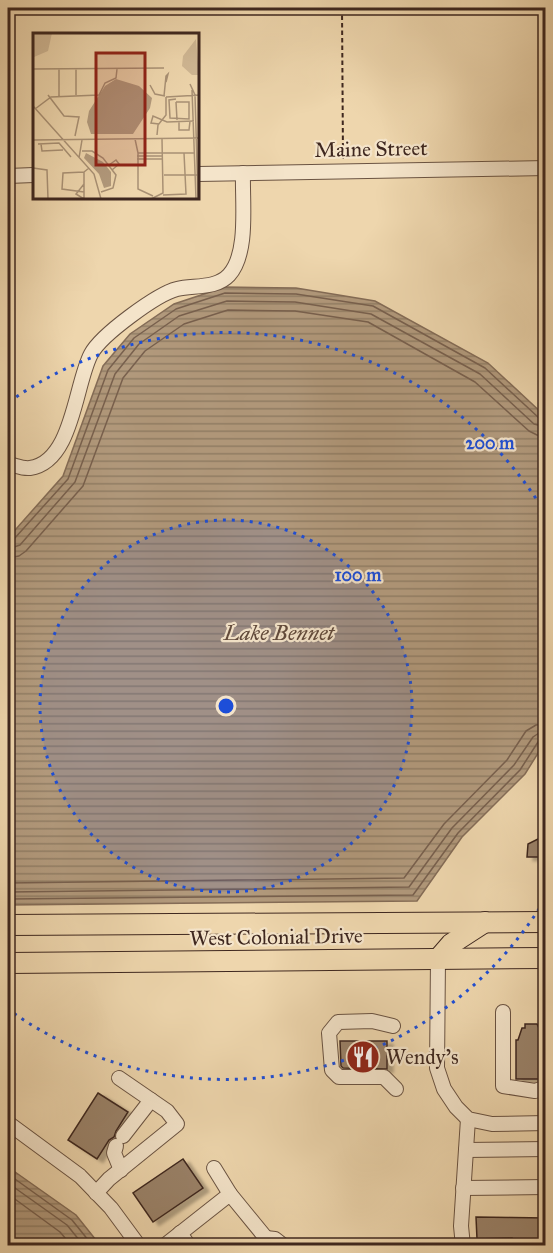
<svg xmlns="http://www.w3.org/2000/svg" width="553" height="1253" font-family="'IM FELL Great Primer',serif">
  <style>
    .water { fill: url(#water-rules); stroke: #846c57; stroke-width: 1.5 }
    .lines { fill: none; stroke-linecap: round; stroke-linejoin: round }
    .shore { stroke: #78604e; stroke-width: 1.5 }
    .building { fill: #9a8269; stroke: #3e271f; stroke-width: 1.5; filter: url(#shadow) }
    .minor-casing { stroke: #6a5342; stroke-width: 16 }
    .highway-casing { stroke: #3e271f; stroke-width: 22 }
    .path { stroke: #3e271f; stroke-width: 2; stroke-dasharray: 4.5 3; stroke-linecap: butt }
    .minor { stroke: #f4e4ca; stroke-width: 14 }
    .highway { stroke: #eed6ad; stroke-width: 20 }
    .ring { fill: none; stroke: #1d4ed8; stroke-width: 3; stroke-dasharray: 3 6 }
    .labels { text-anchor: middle; stroke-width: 4.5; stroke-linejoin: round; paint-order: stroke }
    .street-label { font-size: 21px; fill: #3e271f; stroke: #f4e4ca }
    .poi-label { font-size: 21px; fill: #3e271f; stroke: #f4e4ca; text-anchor: start }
    .water-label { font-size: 22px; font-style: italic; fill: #614a3b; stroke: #f4e4ca }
    .inset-road { fill: none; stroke: #a89074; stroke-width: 1.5 }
    .view { fill: #8f2418; fill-opacity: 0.15; stroke: #8f2418; stroke-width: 3 }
    .inset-edge { fill: none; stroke: #3e271f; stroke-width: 3 }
    .centre { fill: #1d4ed8; stroke: #f4e4ca; stroke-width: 3 }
    .ring-label { font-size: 18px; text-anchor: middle; font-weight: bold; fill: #1d4ed8; stroke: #f4e4ca; stroke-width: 4.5; stroke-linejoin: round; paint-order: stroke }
  </style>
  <defs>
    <pattern id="water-rules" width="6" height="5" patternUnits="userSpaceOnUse" patternTransform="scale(1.5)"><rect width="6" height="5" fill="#b29a7d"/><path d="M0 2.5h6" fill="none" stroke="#927e66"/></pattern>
    <filter id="shadow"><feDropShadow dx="6" dy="3.5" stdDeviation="1.5" flood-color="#0004"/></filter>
  </defs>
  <rect width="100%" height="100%" fill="#eed6ad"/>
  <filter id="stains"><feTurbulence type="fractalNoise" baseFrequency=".00333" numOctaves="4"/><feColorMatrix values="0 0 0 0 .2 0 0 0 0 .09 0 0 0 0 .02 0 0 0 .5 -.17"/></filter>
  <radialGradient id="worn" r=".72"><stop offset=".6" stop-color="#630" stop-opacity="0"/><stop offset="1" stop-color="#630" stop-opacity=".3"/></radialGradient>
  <!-- water -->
  <g class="water">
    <polygon points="225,287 296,288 375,301 488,363 545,416 545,742 525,774 462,837 417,901 8,905 8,538 63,476 103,366 130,334 174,304"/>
    <polygon points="8,1167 76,1215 100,1245 8,1245"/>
  </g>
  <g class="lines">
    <!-- shore -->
    <g class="shore">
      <polyline points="8,542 14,539 68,479 108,370 134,338 176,309 225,293 296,294 373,306 485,368 539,418 546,420"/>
      <polyline points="8,549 20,545 75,482 115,374 139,344 179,316 227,301 295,302 371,314 480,374 534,424 546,427"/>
      <polyline points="8,558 19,556 26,551 83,486 123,378 145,351 184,324 228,310 295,311 368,322 475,382 529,431 537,435 546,436"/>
      <polyline points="8,883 404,878 444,824 507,760 526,731 536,725 546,723"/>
      <polyline points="8,892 409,887 452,828 514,765 533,737 539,733 546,732"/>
      <polyline points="8,899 413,895 458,833 520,770 538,742 546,740"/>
      <polyline points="8,1174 72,1220 93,1246"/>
      <polyline points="8,1183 67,1225 84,1246"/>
      <polyline points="8,1194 60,1232 72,1246"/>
    </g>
  </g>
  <!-- building -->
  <g class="building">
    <polygon points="546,835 546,857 527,857 528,844"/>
    <polygon points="525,1024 537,1024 542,1035 542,1046 544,1046 544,1076 540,1079 516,1079 516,1040 518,1040 522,1028 525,1028"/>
    <polygon points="340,1041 387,1041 387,1069 343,1068 341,1066"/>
    <polygon points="98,1093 128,1112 116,1131 114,1137 109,1140 97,1159 68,1140"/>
    <polygon points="183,1159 203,1188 153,1222 133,1193"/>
    <polygon points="476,1217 546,1218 546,1245 512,1245 512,1238 477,1239"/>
  </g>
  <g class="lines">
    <defs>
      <g id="minor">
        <polyline points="198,174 546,168"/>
        <polyline points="8,176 34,175"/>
        <path d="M8,464C15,465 22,469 30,468C73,462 75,384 91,354C101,335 157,294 177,289C194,285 216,289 229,275C249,253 242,202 243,173"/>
        <polyline points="438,959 437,1068 444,1089 456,1107 468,1119 492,1124 546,1123"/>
        <polyline points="503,1012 503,1086 535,1091 544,1088 546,1085"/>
        <polyline points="393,1026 372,1021 338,1022 329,1033 332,1070 339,1077 384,1077 396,1089"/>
        <polyline points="8,1123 80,1176 111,1208 139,1246"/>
        <polyline points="123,1136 151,1100"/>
        <polyline points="116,1146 114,1153 121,1170"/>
        <polyline points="466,1150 546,1149"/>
        <polyline points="214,1168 230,1194"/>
        <polyline points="463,1188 546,1187"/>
        <polyline points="96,1193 109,1179 177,1124 167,1111 119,1078"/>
        <polyline points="180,1233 189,1246"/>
        <polyline points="266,1238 275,1239 284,1246"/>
        <polyline points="164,1246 230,1194 266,1238 265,1246"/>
        <polyline points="463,1246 461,1226 468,1119"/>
      </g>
      <g id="highway">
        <polyline points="8,925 546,922"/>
        <polyline points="438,959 451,944 485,922"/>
        <polyline points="8,963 546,958"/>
      </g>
    </defs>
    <!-- minor casing -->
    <use href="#minor" class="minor-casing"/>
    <!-- highway casing -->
    <use href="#highway" class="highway-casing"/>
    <!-- path -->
    <polyline class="path" points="342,8 343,159"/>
    <!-- minor -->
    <use href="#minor" class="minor"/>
    <!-- highway -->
    <use href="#highway" class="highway"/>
  </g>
  <!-- distance rings -->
  <circle cx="226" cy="706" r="186" fill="#1d4ed8" fill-opacity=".12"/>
  <g class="ring">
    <circle cx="226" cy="706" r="186"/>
    <path d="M544 901A373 373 0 0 1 9 1010M9 402A373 373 0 0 1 544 511"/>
  </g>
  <!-- icons -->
  <defs>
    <symbol id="restaurant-disc" viewBox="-11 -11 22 22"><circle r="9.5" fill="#8f2418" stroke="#f4e4ca"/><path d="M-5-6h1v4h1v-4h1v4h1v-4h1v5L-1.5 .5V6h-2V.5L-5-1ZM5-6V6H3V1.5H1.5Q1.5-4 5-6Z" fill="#fff"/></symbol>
  </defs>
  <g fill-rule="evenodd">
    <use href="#restaurant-disc" x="344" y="1038" width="38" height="38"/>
  </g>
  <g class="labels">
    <!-- street labels -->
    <g class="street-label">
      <text transform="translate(371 149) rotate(-1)" y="7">Maine Street</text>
      <text transform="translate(276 937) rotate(-1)" y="7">West Colonial Drive</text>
    </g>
    <!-- poi labels -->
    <g class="poi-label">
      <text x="386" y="1064">Wendy's</text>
    </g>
    <!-- water labels -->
    <g class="water-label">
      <text x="279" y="640">Lake Bennet</text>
    </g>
  </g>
  <!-- overview -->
  <g transform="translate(33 33)">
    <rect width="166" height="166" fill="#eed6ad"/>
    <path d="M0,0H19L15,18L1,24ZM163,6L166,42H159L149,33L150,23Z" fill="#d0b895"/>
    <path d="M83,46L106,53L119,65L117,75L100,101H58L54,89L56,78L72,53ZM53,120L70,129L78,139V153L71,155L66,141L51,125Z" fill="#b29a7d"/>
    <path class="inset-road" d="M0,36L131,35M26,36V63M157,51L162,62L165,166M117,52L122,61L132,63M159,57L163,166M15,62L31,83L46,84L42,103M43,62V36M131,63L133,43L135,41L133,49M133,64L167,62M143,66L136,67L137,85L156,86V69H143M143,69L144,87M0,73L61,141L68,166M2,76L18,64L66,62L72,50L83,45L84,36M146,89V97H156L157,88M126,91L118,90L120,83L134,89L161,88M124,102L125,92L133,82V64M102,106L105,120H161M0,107L167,105M5,111L26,110L38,124M8,111L9,118L30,117M49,118H59L70,125L83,142L80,155L68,159M105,120V156L120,163M104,123H129M46,125L49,107M104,126H129M76,132L83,127L86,131L79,137M0,135L14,137L15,166M51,139L30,140L29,156L51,159M131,142H167M51,151L43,161L51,166M130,162L153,161L151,120M51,166V139L56,135M118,166L130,160L129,106"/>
    <path class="view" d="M63,20H112V132H63Z"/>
    <rect width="166" height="166" class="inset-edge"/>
  </g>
  <circle cx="226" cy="706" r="9" class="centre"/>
  <g class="ring-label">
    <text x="490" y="449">200 m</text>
    <text x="358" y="581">100 m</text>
  </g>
  <!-- margin -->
  <rect width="553" height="1253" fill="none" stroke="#eed6ad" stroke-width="30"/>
  <rect x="9" y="9" width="535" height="1235" fill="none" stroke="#3e271f" stroke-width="3"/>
  <rect x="15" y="15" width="523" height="1223" fill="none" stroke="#3e271f" stroke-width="1.5"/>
  <rect width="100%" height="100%" filter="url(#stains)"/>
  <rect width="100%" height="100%" fill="url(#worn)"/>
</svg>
